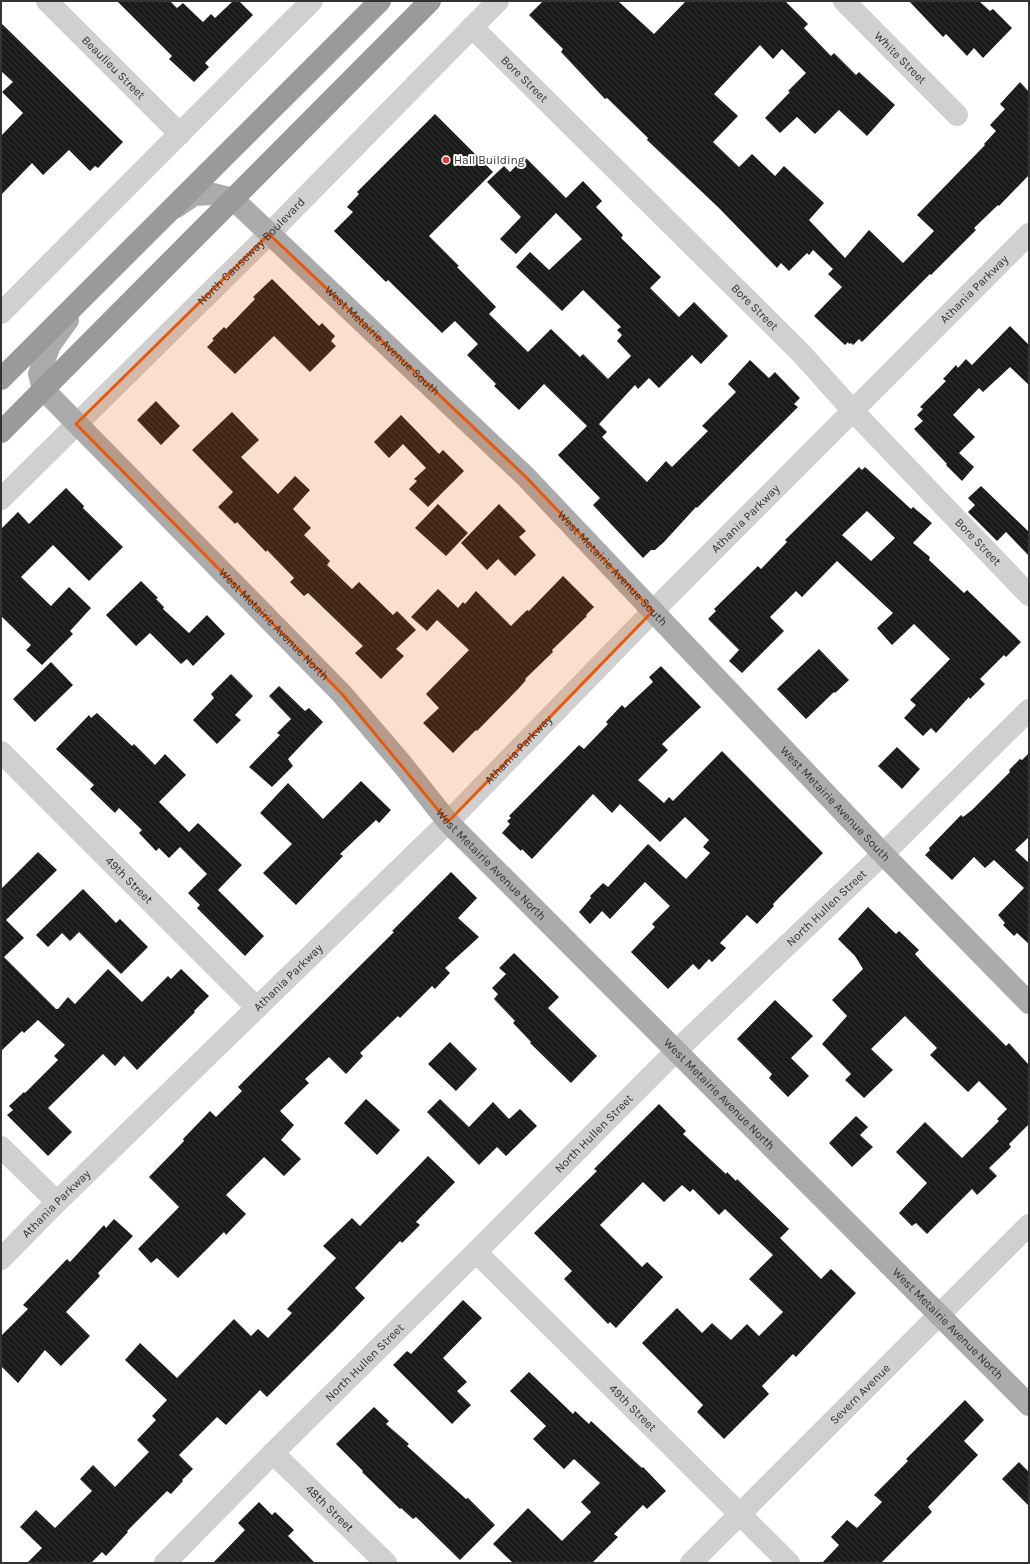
<svg xmlns="http://www.w3.org/2000/svg" width="1030" height="1564" font-family="Karla,sans-serif">
  <style>
    .building { fill: url(#building-back-hatch); fill-rule: evenodd }
    .lines { fill: none; stroke-linecap: round; stroke-linejoin: round }
    .minor { stroke: #d0d0d0; stroke-width: 22 }
    .major { stroke: #ababab; stroke-width: 22 }
    .highway { stroke: #9a9a9a; stroke-width: 22 }
    .marked { fill: #e8590c; fill-opacity: 0.2; stroke: #e8590c; stroke-width: 3; stroke-linejoin: round }
    .poi-dot { fill: #e63946; stroke: #fff; stroke-width: 1.5 }
    .labels { text-anchor: middle; stroke-width: 4; stroke-linejoin: round; paint-order: stroke }
    .street-label { font-size: 12px; fill: #333; stroke: #fff }
    .poi-label { font-size: 12px; fill: #333; stroke: #fff; text-anchor: start }
  </style>
  <defs>
    <pattern id="building-back-hatch" width="6" height="6" patternUnits="userSpaceOnUse"><rect width="6" height="6" fill="#1a1a1a"/><path d="M-1 5l2 2M0 0l6 6M5-1l2 2" fill="none" stroke="#333"/></pattern>
  </defs>
  <rect width="100%" height="100%" fill="#fff"/>
  <!-- building -->
  <g class="building">
    <polygon points="117,1 170,1 177,8 183,3 203,22 211,14 215,18 233,1 239,1 253,15 205,63 209,67 194,82 169,59 172,56"/>
    <polygon points="543,1 618,1 654,34 686,1 785,1 808,24 804,28 831,56 834,53 856,75 859,72 895,105 867,136 839,110 815,134 797,117 780,133 765,118 790,92 788,91 806,73 782,49 773,59 760,45 714,94 738,116 713,142 739,167 752,154 775,176 784,166 824,203 809,220 845,258 869,230 903,263 934,231 917,215 985,145 984,144 996,131 990,125 1005,109 1000,104 1020,82 1029,92 1029,175 999,206 998,205 974,228 976,230 931,275 930,274 862,342 859,339 853,345 851,343 849,344 848,342 845,345 814,316 842,287 828,274 833,269 813,250 809,255 807,253 789,271 781,263 777,268 719,208 647,140 648,138 607,98 605,99 561,52 563,49 529,15"/>
    <polygon points="909,1 979,1 990,11 993,9 1012,28 983,58 974,48 967,56 946,34 943,37"/>
    <polygon points="1,23 123,142 98,168 95,166 90,171 69,150 43,175 32,163 1,195 1,136 23,113 2,92 13,82 1,71"/>
    <polygon points="435,114 493,172 429,236 459,266 457,267 496,307 489,314 528,352 551,329 580,357 583,354 608,379 631,356 617,341 622,335 617,330 621,327 583,290 562,311 516,267 530,252 549,270 582,239 556,213 516,254 500,239 521,217 487,182 504,166 510,172 525,157 566,198 583,181 602,201 596,207 623,235 621,238 661,277 650,288 679,317 694,302 728,336 701,364 692,355 659,388 649,378 638,389 635,385 599,424 607,432 602,437 647,482 666,461 672,467 708,431 702,426 736,392 728,384 750,360 769,378 775,372 800,398 794,404 798,407 697,508 696,507 664,542 655,550 651,550 643,558 593,505 600,498 558,455 587,426 544,384 519,410 494,386 496,384 467,355 478,344 455,321 442,333 388,280 386,282 334,231 353,212 347,207 359,194 357,192"/>
    <polygon points="272,279 319,326 322,323 335,336 331,341 336,346 310,372 274,336 235,374 207,347 214,340 212,339 224,327 226,329 255,299 253,297"/>
    <polygon points="1010,326 1029,345 1029,385 1010,367 983,392 979,388 953,415 975,437 959,453 974,467 962,481 946,465 947,464 914,429 923,421 917,415 923,409 920,407 946,381 943,379 956,365 958,368 966,359 972,365"/>
    <polygon points="156,401 180,426 161,445 137,420"/>
    <polygon points="232,412 259,440 241,457 278,494 295,476 310,490 293,509 311,528 304,535 330,561 327,565 352,589 359,582 393,615 397,611 416,630 396,649 404,656 381,679 355,653 363,646 308,593 304,596 290,582 294,578 267,550 266,552 237,522 235,524 218,507 233,492 192,450"/>
    <polygon points="401,415 439,454 443,450 464,471 428,507 409,489 417,481 414,479 426,468 403,444 389,458 374,442"/>
    <path d="M859,467L862,470L865,467L911,509L913,507L932,523L913,543L930,557L929,560L964,593L967,590L1021,642L1006,657L1004,655L980,679L985,684L970,699L969,697L936,733L931,728L923,736L904,718L916,705L910,700L950,659L914,624L892,645L877,628L893,613L837,561L802,597L796,591L770,617L784,631L742,673L729,661L739,650L708,619L716,611L714,609L758,566L761,569L787,542L785,540ZM867,511L895,538L871,561L842,535Z"/>
    <polygon points="981,486 1029,532 1029,556 1006,532 997,541 968,512 975,505 968,498"/>
    <polygon points="66,488 84,506 83,508 123,547 89,581 53,545 21,577 51,606 69,587 91,608 70,631 73,634 42,665 26,650 31,645 1,616 1,529 18,512 29,524"/>
    <polygon points="438,504 468,533 446,556 415,528"/>
    <polygon points="499,504 526,531 519,537 536,555 515,576 498,559 487,570 461,543"/>
    <polygon points="563,576 594,607 586,615 587,616 552,650 553,652 525,679 526,680 519,688 477,731 476,730 453,753 423,723 439,708 426,694 469,650 437,620 427,631 411,617 438,589 458,608 463,602 465,604 476,591 511,626 527,610 529,611"/>
    <polygon points="141,581 158,598 156,599 164,607 163,609 189,633 207,615 225,634 193,666 187,659 181,664 150,633 136,646 106,615"/>
    <polygon points="819,649 849,680 835,693 834,692 806,719 777,689"/>
    <polygon points="51,662 73,685 35,722 13,699"/>
    <polygon points="661,666 701,707 662,744 668,750 638,780 664,803 669,797 673,801 722,751 823,853 773,904 774,906 757,924 747,915 720,943 726,948 712,962 709,959 699,970 693,964 668,989 631,952 655,927 652,924 670,906 645,882 610,919 602,911 590,924 579,912 591,898 590,896 603,883 608,887 648,844 686,879 710,853 703,847 709,840 685,817 660,842 620,804 612,813 593,794 532,859 522,849 521,851 502,833 510,824 507,821 511,818 509,816 579,745 584,749 608,724 606,722 622,705 625,708 653,682 649,677"/>
    <polygon points="231,674 253,696 235,715 241,720 217,744 193,720 214,698 211,694"/>
    <polygon points="279,686 305,711 309,708 323,722 288,759 293,766 272,787 249,767 280,735 277,733 291,719 269,696"/>
    <polygon points="97,713 132,746 134,744 155,765 165,754 186,775 159,802 189,832 198,823 242,865 218,890 264,936 245,956 197,908 200,905 188,893 207,874 180,847 169,858 159,848 156,851 139,833 142,830 119,808 115,813 90,789 94,785 56,749 89,715 91,718"/>
    <polygon points="897,747 920,769 902,789 878,766"/>
    <polygon points="1029,753 1029,837 1015,850 1029,863 1029,944 1017,933 1014,936 1003,925 1005,923 998,915 1024,888 994,860 985,868 974,857 952,880 925,855 930,850 929,848 961,815 963,817 972,810 1010,772 1009,770 1020,759 1022,760"/>
    <polygon points="361,781 391,810 379,823 376,820 340,854 343,856 296,905 263,873 292,844 260,813 288,783 323,819"/>
    <polygon points="38,852 57,870 6,920 24,938 4,957 56,1009 58,1009 68,997 75,1004 108,969 142,1002 168,976 171,979 181,969 209,996 194,1011 195,1012 137,1070 124,1056 115,1066 103,1054 48,1108 72,1132 48,1156 7,1115 13,1110 9,1106 24,1092 25,1093 58,1060 54,1056 65,1045 38,1020 24,1033 22,1031 1,1051 1,889"/>
    <polygon points="451,872 477,898 458,918 479,937 445,968 450,973 435,989 432,986 400,1018 398,1016 360,1053 363,1056 346,1074 329,1057 305,1079 309,1083 280,1111 294,1125 281,1140 301,1159 284,1176 264,1157 226,1195 246,1214 226,1235 224,1232 178,1278 157,1258 151,1263 138,1249 179,1207 149,1177 184,1141 183,1139 210,1111 216,1117 242,1091 238,1087 394,932 392,931"/>
    <polygon points="83,889 116,923 120,919 148,947 121,974 79,932 70,941 62,933 48,947 36,935"/>
    <polygon points="868,907 896,934 899,931 919,950 915,954 924,964 1006,1046 1009,1043 1029,1065 1029,1124 1009,1144 1011,1147 989,1168 997,1176 977,1195 972,1189 927,1234 916,1223 912,1226 899,1213 927,1183 896,1152 925,1122 962,1158 999,1121 997,1119 1007,1109 979,1081 968,1092 930,1055 937,1048 905,1016 871,1049 893,1070 864,1098 845,1080 851,1074 822,1044 847,1016 832,1000 863,969 855,956 838,939"/>
    <polygon points="514,953 559,997 548,1008 597,1056 571,1083 530,1043 531,1042 513,1023 515,1021 494,999 498,994 492,988 506,974 499,968"/>
    <polygon points="775,1000 813,1036 791,1058 809,1076 788,1097 769,1078 772,1074 737,1039"/>
    <polygon points="450,1042 477,1069 456,1091 428,1064"/>
    <polygon points="366,1099 400,1130 377,1155 344,1123"/>
    <polygon points="440,1099 469,1127 493,1102 509,1119 520,1109 537,1126 506,1156 497,1147 479,1165 427,1112"/>
    <polygon points="659,1104 686,1131 683,1134 726,1174 727,1172 736,1181 737,1179 789,1229 780,1238 821,1279 831,1269 856,1293 796,1357 793,1354 762,1386 769,1394 724,1439 697,1412 703,1405 642,1343 677,1308 702,1333 712,1323 731,1340 747,1324 759,1336 783,1312 749,1279 773,1255 725,1209 719,1215 693,1189 690,1192 682,1185 664,1202 643,1182 600,1225 642,1267 647,1262 663,1277 616,1328 610,1322 608,1324 564,1279 572,1271 534,1233 597,1171 594,1169"/>
    <polygon points="856,1116 868,1127 860,1135 873,1147 852,1167 829,1143"/>
    <polygon points="428,1156 455,1182 416,1222 420,1225 402,1243 400,1241 355,1288 365,1298 335,1329 267,1397 260,1390 226,1425 217,1417 179,1455 193,1469 182,1480 183,1481 171,1494 167,1491 127,1531 128,1532 106,1556 102,1552 91,1563 27,1563 42,1548 20,1527 36,1510 55,1528 92,1491 80,1479 93,1465 115,1487 149,1452 137,1440 156,1420 152,1416 167,1400 125,1360 140,1343 177,1378 234,1319 251,1336 258,1329 268,1338 292,1313 287,1309 336,1258 323,1246 352,1218 360,1226"/>
    <polygon points="114,1219 133,1236 98,1273 100,1276 66,1312 90,1336 61,1366 45,1350 18,1383 1,1366 1,1336 28,1309 23,1305 67,1259 70,1262 104,1225 106,1228"/>
    <polygon points="463,1300 482,1318 443,1358 467,1382 457,1391 471,1405 452,1424 393,1365 407,1351 411,1354"/>
    <polygon points="529,1372 573,1414 575,1411 589,1424 591,1421 642,1468 643,1467 666,1491 647,1509 643,1505 614,1534 618,1537 592,1563 513,1563 493,1544 528,1508 562,1541 591,1512 581,1502 600,1483 574,1459 564,1469 533,1439 546,1426 510,1391"/>
    <polygon points="965,1400 984,1420 964,1441 978,1455 928,1507 932,1512 881,1563 822,1563 839,1545 831,1537 847,1520 857,1528 882,1502 874,1495 908,1461 906,1459"/>
    <polygon points="374,1407 389,1421 386,1424 409,1444 407,1446 466,1499 468,1498 495,1525 460,1560 416,1517 413,1519 401,1508 400,1509 362,1472 363,1471 336,1444"/>
    <polygon points="1019,1462 1029,1472 1029,1506 1002,1479"/>
    <polygon points="259,1502 272,1515 275,1512 294,1530 288,1536 315,1563 213,1563 245,1530 238,1523"/>
  </g>
  <g class="lines">
    <!-- minor -->
    <g class="minor">
      <path id="s1" d="M47,1L180,134"/>
      <path id="s2" d="M844,1L957,115"/>
      <path id="s3" d="M472,27L801,353L853,411L1029,595"/>
      <polyline points="1,313 312,1"/>
      <path id="s4" d="M1,499L269,234L498,1"/>
      <path id="s5" d="M1,752L257,1008"/>
      <polyline points="1,1147 57,1202"/>
      <path id="s6" d="M476,1252L789,1563"/>
      <path id="s7" d="M1,1259L57,1202L448,822L653,611L1029,234"/>
      <path id="s8" d="M273,1453L386,1563"/>
      <path id="s9" d="M165,1563L273,1453L476,1252L676,1051L883,854L1029,710"/>
      <path id="s10" d="M691,1563L1029,1225"/>
    </g>
    <!-- major -->
    <g class="major">
      <path id="s11" d="M176,207L194,195L213,194L233,199L526,477L883,854L1029,1003"/>
      <path id="s12" d="M68,320L50,345L39,374L43,389L342,694L402,764L448,822L1029,1405"/>
    </g>
    <!-- highway -->
    <g class="highway">
      <polyline points="1,379 380,1"/>
      <polyline points="1,432 430,1"/>
    </g>
  </g>
  <!-- marked area -->
  <path class="marked" d="M269,234L526,477L653,611L448,822L342,694L76,424Z"/>
  <!-- markers -->
  <circle class="poi-dot" cx="446" cy="160" r="4"/>
  <g class="labels">
    <!-- street labels -->
    <g class="street-label">
      <text dy="4" stroke="none"><textPath href="#s2" startOffset="80">White Street</textPath></text>
      <text dy="4" stroke="none"><textPath href="#s1" startOffset="94">Beaulieu Street</textPath></text>
      <text dy="4" stroke="none"><textPath href="#s3" startOffset="74">Bore Street</textPath></text>
      <text dy="4" stroke="none"><textPath href="#s4" startOffset="352">North Causeway Boulevard</textPath></text>
      <text dy="4" stroke="none"><textPath href="#s7" startOffset="1374">Athania Parkway</textPath></text>
      <text dy="4" stroke="none"><textPath href="#s3" startOffset="398">Bore Street</textPath></text>
      <text dy="4" stroke="none"><textPath href="#s11" startOffset="267">West Metairie Avenue South</textPath></text>
      <text dy="4" stroke="none"><textPath href="#s7" startOffset="1050">Athania Parkway</textPath></text>
      <text dy="4" stroke="none"><textPath href="#s3" startOffset="722">Bore Street</textPath></text>
      <text dy="4" stroke="none"><textPath href="#s11" startOffset="591">West Metairie Avenue South</textPath></text>
      <text dy="4" stroke="none"><textPath href="#s12" startOffset="407">West Metairie Avenue North</textPath></text>
      <text dy="4" stroke="none"><textPath href="#s7" startOffset="726">Athania Parkway</textPath></text>
      <text dy="4" stroke="none"><textPath href="#s11" startOffset="915">West Metairie Avenue South</textPath></text>
      <text dy="4" stroke="none"><textPath href="#s12" startOffset="731">West Metairie Avenue North</textPath></text>
      <text dy="4" stroke="none"><textPath href="#s5" startOffset="181">49th Street</textPath></text>
      <text dy="4" stroke="none"><textPath href="#s9" startOffset="931">North Hullen Street</textPath></text>
      <text dy="4" stroke="none"><textPath href="#s7" startOffset="402">Athania Parkway</textPath></text>
      <text dy="4" stroke="none"><textPath href="#s12" startOffset="1055">West Metairie Avenue North</textPath></text>
      <text dy="4" stroke="none"><textPath href="#s9" startOffset="607">North Hullen Street</textPath></text>
      <text dy="4" stroke="none"><textPath href="#s7" startOffset="78">Athania Parkway</textPath></text>
      <text dy="4" stroke="none"><textPath href="#s12" startOffset="1379">West Metairie Avenue North</textPath></text>
      <text dy="4" stroke="none"><textPath href="#s9" startOffset="283">North Hullen Street</textPath></text>
      <text dy="4" stroke="none"><textPath href="#s10" startOffset="239">Severn Avenue</textPath></text>
      <text dy="4" stroke="none"><textPath href="#s6" startOffset="221">49th Street</textPath></text>
      <text dy="4" stroke="none"><textPath href="#s8" startOffset="79">48th Street</textPath></text>
    </g>
    <!-- poi labels -->
    <g class="poi-label">
      <text x="454" y="164">Hall Building</text>
    </g>
  </g>
  <!-- border -->
  <rect width="1030" height="1564" fill="none" stroke="#333333" stroke-width="4"/>
</svg>
